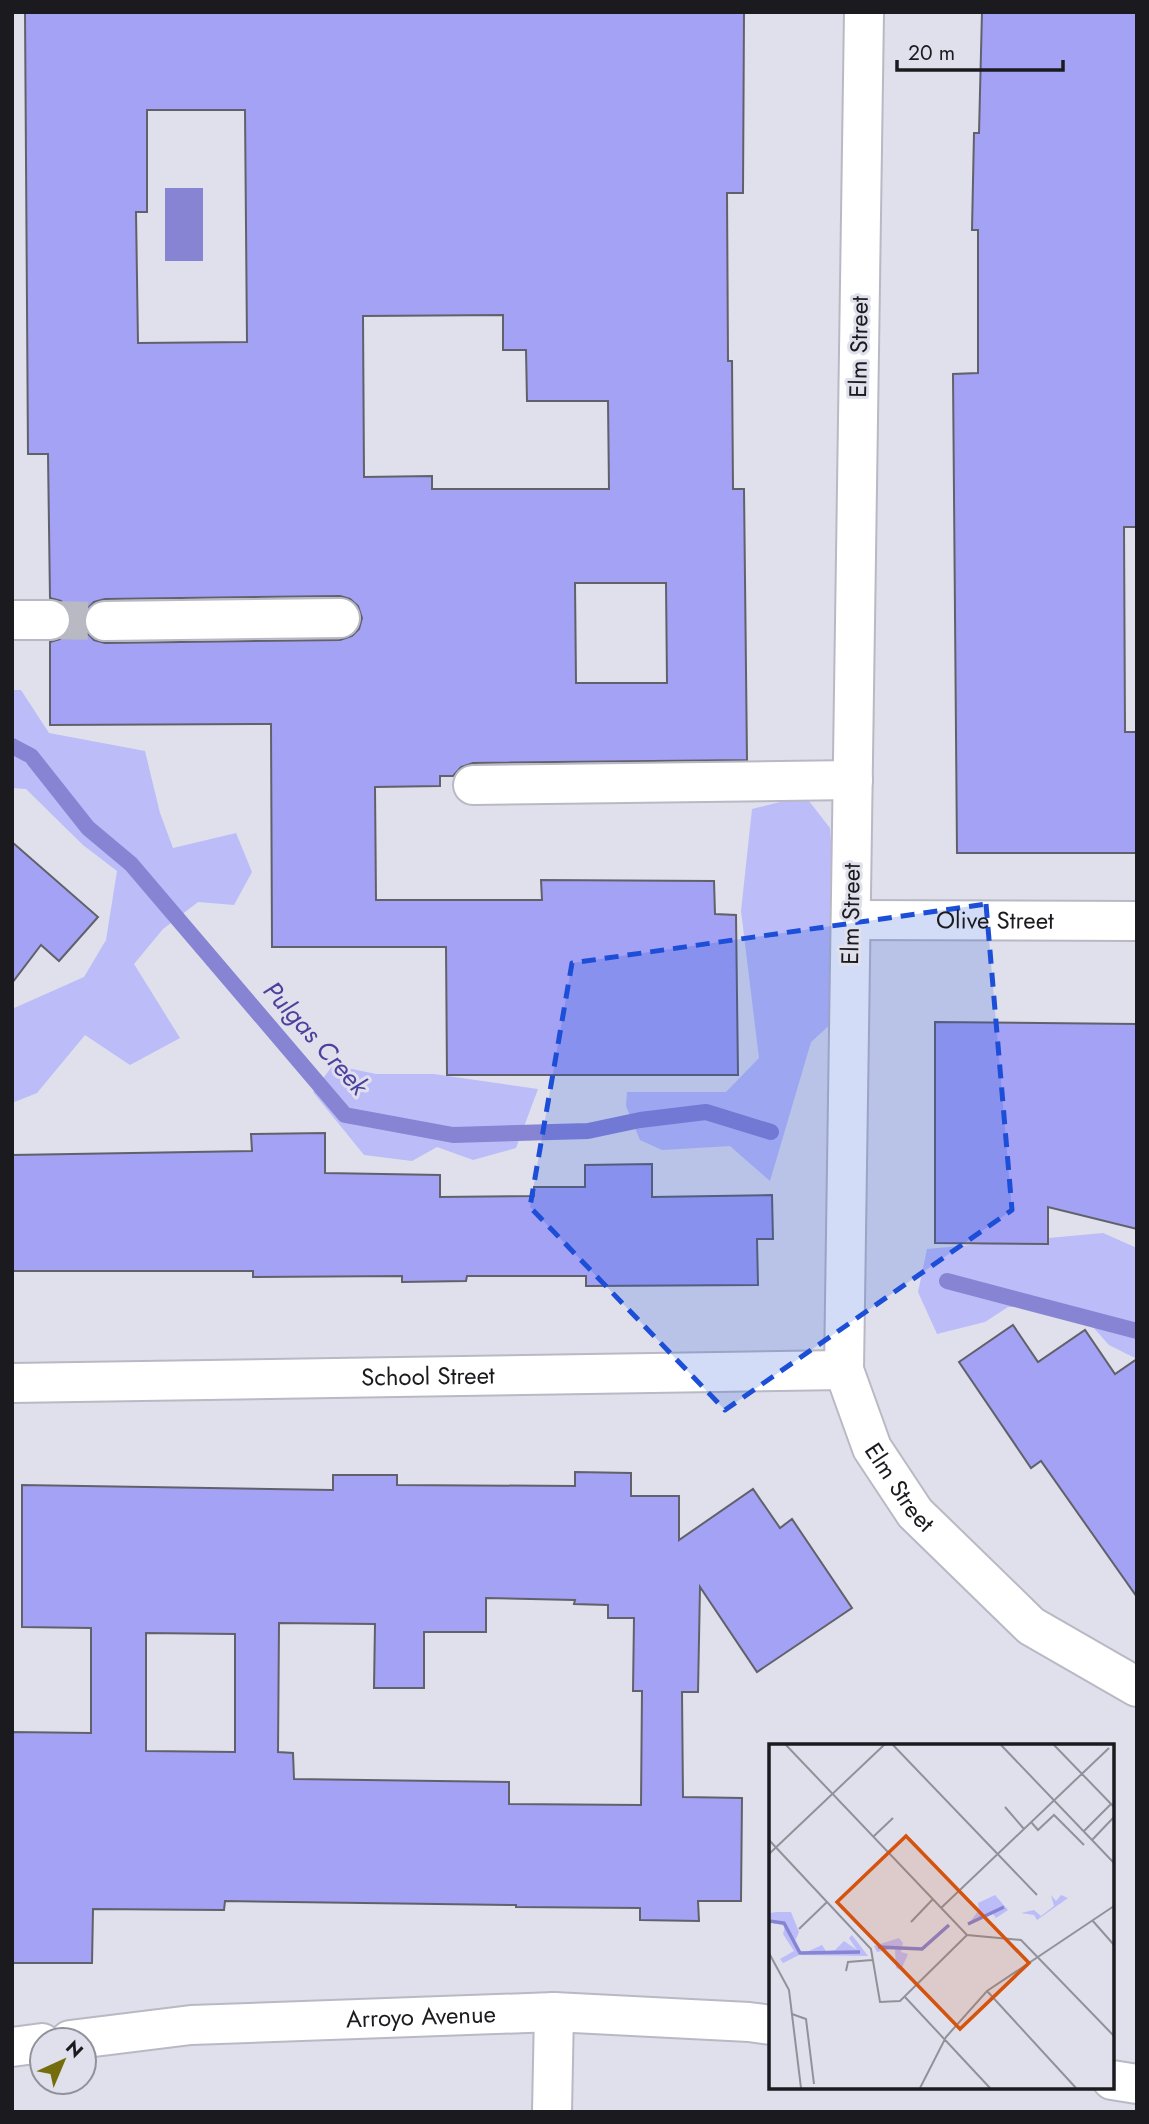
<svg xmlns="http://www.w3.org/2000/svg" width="1149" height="2124" font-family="Jost,sans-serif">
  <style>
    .green { fill: #bcbcf8 }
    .water { fill: #8784d4 }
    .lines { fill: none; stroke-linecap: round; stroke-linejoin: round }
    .stream { stroke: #8784d4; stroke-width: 16 }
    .building { fill: #a4a2f4; stroke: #61616b; stroke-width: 2; fill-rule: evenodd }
    .minor-tunnel { stroke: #b8b9c2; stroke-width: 38; stroke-dasharray: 38 19; stroke-linecap: butt }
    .minor-casing { stroke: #b8b9c4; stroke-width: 42 }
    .minor { stroke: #fff; stroke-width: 38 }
    .marked { fill: #1d4ed8; fill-opacity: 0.2; stroke: #1d4ed8; stroke-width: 5; stroke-dasharray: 14 9; stroke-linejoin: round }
    .labels { text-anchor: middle; stroke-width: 6; stroke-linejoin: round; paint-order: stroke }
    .street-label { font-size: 24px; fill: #1b1b1f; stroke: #dfe0eb }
    .water-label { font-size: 26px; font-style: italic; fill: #4c409f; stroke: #dfe0eb }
    .inset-river { fill: none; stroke: #8784d4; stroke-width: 3.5 }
    .inset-road { fill: none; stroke: #919199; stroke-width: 2 }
    .view { fill: #d4530e; fill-opacity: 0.15; stroke: #d4530e; stroke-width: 3.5 }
    .inset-edge { fill: none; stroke: #1b1b1f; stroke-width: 3.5 }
  </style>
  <rect width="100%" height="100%" fill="#dfe0eb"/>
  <!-- green -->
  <g class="green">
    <polygon points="12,690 21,690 49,733 145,751 160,813 173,848 236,833 252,872 234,905 198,902 163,929 134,964 180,1038 130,1065 85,1035 37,1093 12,1103 12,1009 84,977 106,940 117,871 83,845 26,789 12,788"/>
    <polygon points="805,796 830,828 839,946 834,1021 811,1042 770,1181 730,1146 662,1150 640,1140 626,1106 627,1092 726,1092 759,1058 741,911 752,809"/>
    <polygon points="333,1065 376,1074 434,1074 538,1089 516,1148 473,1160 437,1147 412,1161 364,1155 313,1092"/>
    <polygon points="1103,1233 1137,1248 1137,1359 1109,1345 1074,1306 1008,1307 985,1322 937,1334 918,1292 927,1249"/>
  </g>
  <!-- water -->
  <rect class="water" x="165" y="188" width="38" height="73"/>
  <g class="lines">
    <!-- stream -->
    <g class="stream">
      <polyline points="12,746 31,756 88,828 131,864 345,1115 453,1135 588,1131 640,1120 706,1112 771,1132"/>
      <polyline points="947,1281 1137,1331"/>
    </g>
  </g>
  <!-- building -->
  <g class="building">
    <path d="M25,12H744L743,193H727L728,361H732L733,489H744L747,760L473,763L461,767L453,776H440V786L375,787L376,900H542L541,880L714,881L715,914L736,915L738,1075H447L446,947H272L271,724L50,725V642L60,639L69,631L72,619L69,610L61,601L50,598L48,454H28ZM147,110H245L247,342L138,343L136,212H147ZM503,315V350H526L527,401H608L609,489H432V476L364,477L363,316ZM575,583H666L667,683H576ZM340,596L350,599L358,606L362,618L359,629L352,636L340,640L105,643L94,640L86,632L83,622L86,610L94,602L105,599Z"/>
    <polygon points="982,12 1137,12 1137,527 1124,527 1125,732 1137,732 1137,853 957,853 953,374 978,373 978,230 972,230 974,133 979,133"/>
    <polygon points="12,842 98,917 59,961 41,945 12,983"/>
    <polygon points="935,1022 1137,1024 1137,1229 1048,1207 1048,1244 935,1243"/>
    <polygon points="325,1133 325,1173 440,1175 440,1197 534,1196 534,1187 585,1187 585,1165 652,1164 652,1197 772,1195 773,1239 757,1239 758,1285 586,1286 586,1276 467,1276 466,1281 402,1282 402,1276 253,1277 253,1271 12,1271 12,1155 252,1151 251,1134"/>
    <polygon points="1013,1325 1038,1362 1085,1330 1115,1374 1137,1359 1137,1597 1041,1461 1031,1468 959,1362"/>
    <path d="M575,1472L631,1473V1496H679V1540L753,1489L780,1528L792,1519L852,1608L757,1672L700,1587L698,1692H682L683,1797L742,1798L741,1901H698L699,1921L640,1920V1908L516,1907V1905L225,1901L224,1910L93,1909L92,1963H12V1732L91,1733V1628L22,1627V1485L333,1490V1475H397V1485L575,1486ZM486,1598L575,1600L574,1604L608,1605V1618H634L633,1691H642L641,1805L509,1804V1782L294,1779L293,1753L278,1752L279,1623L375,1624L374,1688H424V1632H486ZM146,1633L235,1634V1752L146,1751Z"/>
  </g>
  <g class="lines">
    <!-- minor-tunnel -->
    <polyline class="minor-tunnel" points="50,620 105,621"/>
    <defs>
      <g id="minor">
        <path id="s1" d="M864,12L844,1370L872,1448L915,1513L1031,1626L1137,1687"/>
        <polyline points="12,620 50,620"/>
        <polyline points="105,621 340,618"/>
        <polyline points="473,785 853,780"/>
        <path id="s2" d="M851,920L1137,921"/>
        <path id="s3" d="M12,1383L844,1370"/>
        <path id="s4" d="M70,2040L191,2025L554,2012L749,2022L771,2025"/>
        <polyline points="12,2047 42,2043"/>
        <polyline points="1112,2080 1137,2084"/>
        <polyline points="552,2112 554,2012"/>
      </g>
    </defs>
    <!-- minor casing -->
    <use href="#minor" class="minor-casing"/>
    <!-- minor -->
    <use href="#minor" class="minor"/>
  </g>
  <!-- marked area -->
  <path class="marked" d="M986,904L1012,1210L725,1410L530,1207L572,963Z"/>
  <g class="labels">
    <!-- street labels -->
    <g class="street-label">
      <text transform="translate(859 347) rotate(-89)" y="8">Elm Street</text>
      <text transform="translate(851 914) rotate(-89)" y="8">Elm Street</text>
      <text dy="8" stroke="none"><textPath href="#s2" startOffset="144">Olive Street</textPath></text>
      <text dy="8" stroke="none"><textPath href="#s3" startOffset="416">School Street</textPath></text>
      <text dy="8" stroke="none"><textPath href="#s1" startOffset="1489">Elm Street</textPath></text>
      <text dy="8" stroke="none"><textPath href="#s4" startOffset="352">Arroyo Avenue</textPath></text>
    </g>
    <!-- water labels -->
    <g class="water-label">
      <text transform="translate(316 1038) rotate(48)" y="9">Pulgas Creek</text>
    </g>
  </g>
  <!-- overview -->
  <g transform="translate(769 1744)">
    <rect width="345" height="345" fill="#dfe0eb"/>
    <path d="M226,151L239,166L227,174L224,170L208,174L198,182L210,166L209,159ZM282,151L287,157L292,151L299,154L268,176L265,171L252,169L265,166L272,172L285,162ZM8,168H22L30,188L26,197L30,211L14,219L11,215L25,207L14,190L16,182L0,178V169ZM83,191L99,212L31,211L53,201L57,207L66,206L75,197L88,206L80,194ZM130,194L134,199L132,208L139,210L132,226L127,224L126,204L108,208L105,202Z" fill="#bcbcf8"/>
    <path class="inset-river" d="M0,177L15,179L31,209L91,208M199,180L235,163M109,203L153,205L180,181"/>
    <path class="inset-road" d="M17,1L198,191L252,196L345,292M124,1L268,151M232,1L345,119M285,1L345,63M236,63L255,85M262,78L269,86L285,71L315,101M315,87L342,60M105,92L124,74M0,96L102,205L111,258L131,257L198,191M323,96L345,73M0,110L115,1M172,164L340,4M323,176L345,201M142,178L164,155M30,185L58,158M0,209L20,246L32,344M77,227L79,218L103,216M218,247L307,344M136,253L221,344M23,270L37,275L45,340M151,344L177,293L218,247L345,162"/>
    <path class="view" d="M137,92L260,219L191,285L68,158Z"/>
    <rect width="345" height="345" class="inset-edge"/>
  </g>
  <!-- border -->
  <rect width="1149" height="2124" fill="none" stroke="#1b1b1f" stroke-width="28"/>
  <!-- north arrow -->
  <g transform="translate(63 2061) rotate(44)"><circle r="33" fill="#dfe0eb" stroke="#919199" stroke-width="2"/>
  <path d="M0-5L12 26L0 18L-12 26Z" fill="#756d0b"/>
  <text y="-10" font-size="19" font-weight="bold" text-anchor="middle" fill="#1b1b1f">N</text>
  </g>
  <!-- scale -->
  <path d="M897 60v10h166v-10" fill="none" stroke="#1b1b1f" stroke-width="3.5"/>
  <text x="908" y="60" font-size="21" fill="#1b1b1f" stroke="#dfe0eb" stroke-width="5" paint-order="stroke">20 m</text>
</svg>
